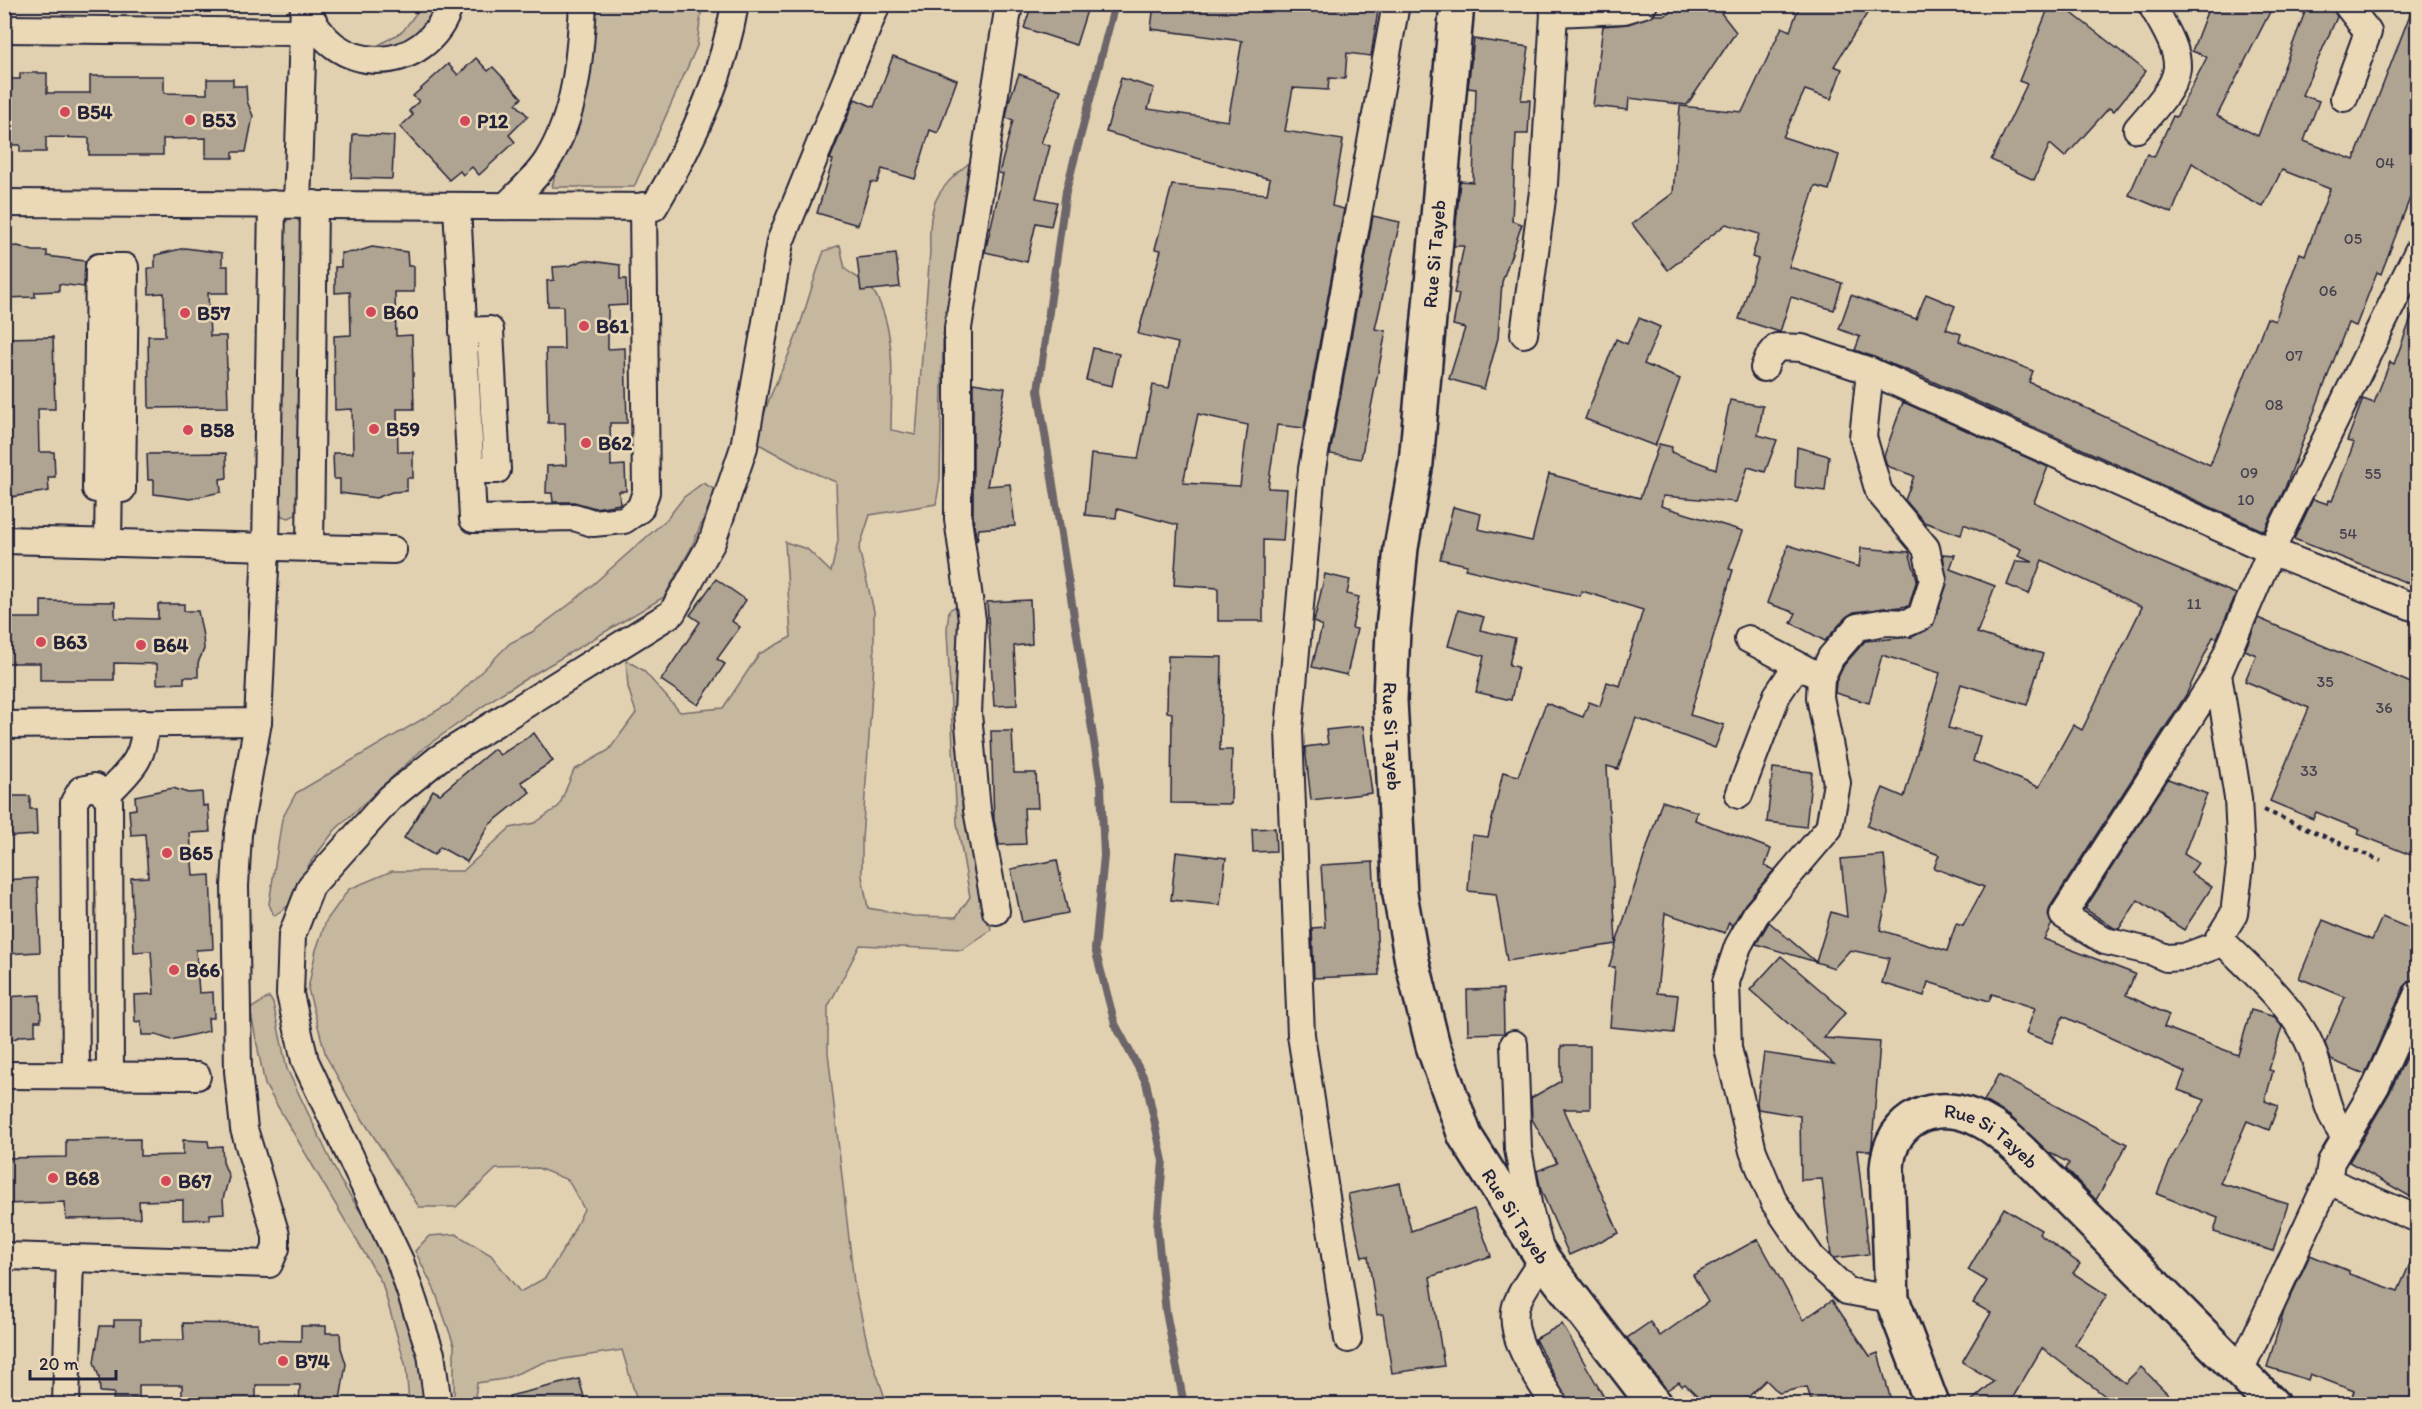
<svg xmlns="http://www.w3.org/2000/svg" width="2422" height="1409" font-family="Itim,sans-serif">
  <style>
    .green { fill: #c6b79f; stroke: #746c6d; stroke-width: 1.5 }
    .lines { fill: none; stroke-linecap: round; stroke-linejoin: round }
    .stream { stroke: #6c6569; stroke-width: 8 }
    .building { fill: #afa391; stroke: #22223b; stroke-width: 1.5; fill-rule: evenodd }
    .street-casing { stroke: #22223b; stroke-width: 30 }
    .secondary-casing { stroke: #22223b; stroke-width: 38 }
    .path { stroke: #22223b; stroke-width: 4; stroke-dasharray: 4.5 4.5; stroke-linecap: butt }
    .street { stroke: #ead8b6; stroke-width: 26 }
    .secondary { stroke: #ead8b6; stroke-width: 33 }
    .poi-dot { fill: #d1495b; stroke: #ead8b6; stroke-width: 2 }
    .labels { text-anchor: middle; stroke-width: 5; stroke-linejoin: round; paint-order: stroke }
    .number-label { font-size: 16px; fill: #454250 }
    .poi-label { font-size: 20px; font-weight: bold; fill: #22223b; stroke: #ead8b6; text-anchor: start }
    .street-label { font-size: 20px; fill: #22223b; stroke: #ead8b6 }
  </style>
  <rect width="100%" height="100%" fill="#e2d1b1"/>
  <filter id="ink" filterUnits="userSpaceOnUse"><feTurbulence type="fractalNoise" baseFrequency=".0167" numOctaves="2"/><feDisplacementMap in="SourceGraphic" scale="12" xChannelSelector="R" yChannelSelector="G"/><feConvolveMatrix kernelMatrix="1 2 1 2 8 2 1 2 1" color-interpolation-filters="sRGB"/></filter>
  <g filter="url(#ink)">
    <!-- green -->
    <g class="green">
      <polygon points="422,5 441,5 433,24 395,50 375,47 403,31"/>
      <polygon points="595,5 702,5 697,46 634,187 552,187"/>
      <path d="M969,163L943,336L940,479L936,504L870,515L859,549L874,611V663L862,840V876L868,908L913,916L956,917L970,897L957,823L947,630L949,610L958,605L964,618L972,816L991,930L962,950L860,945L828,1007V1052L854,1283L869,1351L887,1404H638L622,1350L545,1362L504,1379L477,1383L474,1404H454V1345L435,1291L415,1251L429,1236L456,1234L491,1255L520,1292L545,1278L567,1244L584,1209L568,1180L538,1168L496,1169L456,1207H419L352,1103L326,1056L308,989L316,950L326,921L349,889L392,871H463L510,828L535,823L559,806L574,770L609,750L636,713L628,687L626,660L643,670L680,712L723,708L759,654L791,637L785,542L807,549L831,572L838,541L836,482L800,467L757,443C764,401 781,376 795,339C806,310 813,280 824,251L840,245L845,269C854,276 868,283 874,292C898,332 891,386 891,430L916,435L930,251C928,206 934,191 969,163Z"/>
      <polygon points="296,218 304,228 297,509 295,515 289,518 282,516 278,511 284,228 288,219"/>
      <polygon points="703,483 716,490 691,548 664,597 502,693 425,747 335,830 310,863 289,905 274,916 269,904 282,819 296,793 450,703 510,643 532,632 574,601 667,519 684,497"/>
      <polygon points="269,997 273,1003 287,1069 340,1180 396,1267 423,1359 430,1404 409,1404 406,1367 382,1283 265,1085 250,1009"/>
    </g>
    <g class="lines">
      <!-- stream -->
      <polyline class="stream" points="1115,4 1066,191 1038,390 1101,786 1104,856 1095,949 1115,1024 1146,1082 1163,1161 1157,1227 1166,1312 1184,1404"/>
    </g>
    <!-- building -->
    <g class="building">
      <polygon points="1032,4 1089,4 1076,45 1024,28"/>
      <path d="M1154,4H1379L1371,56L1347,53L1345,79L1329,78L1328,90L1293,88L1285,131L1343,140L1332,206L1344,209L1304,428L1277,425L1268,488L1287,489L1283,541L1263,540V621H1218V588L1174,585L1178,525L1117,509L1116,518L1085,515L1091,454L1138,459L1153,385L1169,388L1178,343L1138,334L1161,250L1155,249L1172,185L1267,194L1270,179L1106,132L1121,78L1154,88L1148,109L1228,121L1242,41L1151,29ZM1198,414L1248,425L1240,486L1183,483Z"/>
      <polygon points="1677,4 1714,4 1736,32 1687,105 1629,98 1628,110 1593,106 1603,26 1628,24 1654,15 1666,15"/>
      <polygon points="1800,4 1873,4 1834,66 1842,69 1831,99 1805,90 1783,137 1839,155 1829,190 1815,186 1789,267 1842,283 1834,310 1791,297 1780,332 1739,319 1758,259 1752,257 1759,234 1726,224 1668,270 1632,224 1673,193 1680,106 1742,112 1782,27 1790,31"/>
      <polygon points="2050,4 2060,4 2146,71 2114,111 2109,108 2065,157 2050,144 2034,180 1991,160 2027,84 2019,81"/>
      <polygon points="2210,4 2274,4 2217,116 2258,136 2308,4 2331,4 2337,17 2302,95 2319,101 2304,141 2354,160 2414,4 2418,4 2418,201 2410,198 2381,274 2377,272 2356,326 2348,323 2285,488 2264,531 1914,373 1855,350 1860,337 1839,329 1851,295 1916,319 1926,294 1955,306 1946,329 1961,334 1959,341 2033,371 2029,382 2210,465 2267,318 2275,321 2300,253 2305,255 2330,189 2282,170 2263,207 2234,192 2192,163 2172,213 2129,195 2147,154 2154,157 2173,116 2176,117 2207,57 2192,51"/>
      <polygon points="1474,39 1529,47 1521,100 1530,100 1528,134 1516,134 1512,221 1522,224 1502,282 1498,338 1484,389 1449,379 1465,328 1453,325 1459,294 1454,293 1464,246 1454,246 1460,181 1473,182 1476,89 1468,88"/>
      <polygon points="893,56 957,80 938,133 930,130 915,179 882,169 877,183 871,182 858,225 817,213 833,160 830,159 855,99 874,107"/>
      <polygon points="476,58 488,71 493,67 522,98 516,104 528,116 509,135 515,142 479,175 472,167 463,175 460,171 449,180 400,127 413,115 409,111 419,101 413,96 448,64 458,75"/>
      <polygon points="20,73 47,73 47,93 90,93 90,76 164,76 164,93 207,94 207,79 233,79 233,86 246,86 247,101 253,116 246,152 233,152 233,158 206,158 206,138 163,139 163,155 89,155 89,138 46,137 46,152 20,152 20,145 7,145 4,96 6,79 20,79"/>
      <polygon points="1019,74 1061,90 1041,143 1050,146 1036,198 1057,202 1051,226 1036,223 1027,262 985,252 1003,174 999,173 1013,120 1006,118 1009,101"/>
      <polygon points="353,134 394,136 392,179 351,178"/>
      <polygon points="1373,216 1400,222 1375,329 1386,331 1361,459 1330,454"/>
      <polygon points="18,246 33,251 47,251 47,256 85,261 84,287 59,284 59,291 35,292 35,297 4,298 4,247"/>
      <polygon points="372,247 407,252 408,266 414,266 414,292 395,292 396,336 412,335 414,409 397,409 398,452 413,452 413,478 407,478 407,491 392,492 376,498 340,493 340,479 334,479 333,453 353,453 352,409 335,410 334,336 351,335 350,292 335,293 335,267 341,267 341,253 356,252"/>
      <polygon points="185,248 222,253 222,266 228,266 228,293 208,293 210,336 226,336 228,407 149,408 148,336 165,336 164,293 149,294 148,268 155,268 155,255"/>
      <polygon points="896,254 900,287 861,291 857,258"/>
      <polygon points="584,260 620,265 620,279 626,279 627,305 608,306 608,349 625,348 627,423 610,423 611,466 625,465 626,491 619,491 620,504 595,508 574,502 553,502 552,493 546,493 547,466 566,465 565,423 548,423 546,349 564,349 563,306 548,306 547,281 554,280 553,267 569,266"/>
      <polygon points="2415,308 2418,309 2418,587 2294,539 2313,499 2328,504 2329,500 2332,501 2354,443 2347,441 2363,399 2374,403 2390,362 2394,364"/>
      <polygon points="1639,318 1660,327 1644,364 1680,379 1655,446 1585,419 1616,339 1627,344"/>
      <polygon points="53,337 55,409 38,409 39,452 54,452 55,477 48,477 49,491 4,498 4,338"/>
      <polygon points="1093,348 1119,354 1112,386 1086,380"/>
      <polygon points="973,383 1005,388 987,486 1010,484 1015,526 979,529 977,541 973,518"/>
      <polygon points="1730,400 1763,406 1758,435 1777,440 1765,472 1748,467 1736,502 1663,496 1661,506 1743,531 1729,569 1733,570 1690,715 1724,725 1715,748 1636,718 1618,769 1607,766 1616,944 1662,801 1697,812 1695,820 1771,849 1765,866 1774,870 1745,904 1732,926 1729,922 1725,933 1665,913 1657,993 1678,995 1674,1033 1610,1027 1615,967 1609,967 1616,944 1507,961 1496,894 1468,891 1472,835 1488,837 1503,772 1518,776 1546,703 1583,717 1589,702 1600,706 1607,682 1620,686 1643,610 1582,591 1580,596 1465,569 1467,565 1440,559 1453,507 1481,514 1478,529 1532,541 1549,474 1640,498 1659,444 1672,447 1671,452 1716,469"/>
      <polygon points="1903,402 2048,467 2034,502 2144,555 2236,594 2217,638 2213,637 2186,695 2050,907 2048,915 2052,924 2044,939 2135,974 2126,995 2169,1015 2164,1027 2238,1055 2251,1010 2275,1017 2282,1027 2269,1070 2273,1071 2265,1101 2278,1106 2269,1130 2247,1121 2220,1183 2288,1204 2273,1251 2214,1232 2218,1218 2157,1194 2171,1159 2205,1100 2178,1090 2185,1072 2063,1016 2052,1043 2026,1033 2035,1008 1992,994 1989,1001 1928,982 1924,996 1882,983 1889,958 1850,950 1834,968 1816,962 1831,912 1847,917 1841,859 1884,855 1888,894 1880,930 1947,951 1956,924 1963,926 1984,887 1934,868 1939,855 1867,826 1883,788 1904,797 1940,673 1882,655 1869,703 1835,693 1836,682 1844,665 1865,641 1912,637 1932,627 1947,584 1943,554 1955,555 1950,569 1995,586 1977,633 2043,654 2027,705 1961,684 1948,728 1980,736 1973,761 2039,787 2073,725 2082,730 2142,607 2042,560 2029,594 2007,585 2016,561 2033,562 2018,556 2021,549 1964,524 1961,535 1924,522 1905,500 1914,476 1887,466 1884,456"/>
      <polygon points="1797,447 1829,456 1825,491 1795,487"/>
      <polygon points="226,453 227,478 220,479 221,492 190,499 154,494 154,480 148,480 147,454"/>
      <polygon points="1788,545 1859,567 1861,548 1909,552 1917,579 1909,606 1854,612 1846,617 1825,641 1791,623 1796,613 1767,603"/>
      <polygon points="1325,574 1350,580 1347,594 1359,597 1352,628 1357,629 1347,675 1312,667 1322,626 1314,622"/>
      <polygon points="716,579 746,600 732,621 740,627 717,659 725,664 698,705 661,680 700,622 690,615"/>
      <polygon points="1030,600 1032,644 1014,646 1017,705 994,706 987,602"/>
      <polygon points="41,601 115,602 115,618 158,619 158,604 184,604 184,611 198,611 203,636 204,649 198,663 198,677 184,677 184,683 157,684 157,664 114,663 114,680 40,680 40,663 4,663 4,618 41,618"/>
      <polygon points="1458,610 1484,617 1480,630 1515,638 1509,665 1518,667 1511,700 1476,692 1484,656 1448,646"/>
      <polygon points="2258,618 2418,686 2418,858 2358,834 2360,830 2316,812 2313,819 2270,801 2309,708 2245,681 2256,655 2245,650"/>
      <polygon points="1168,656 1222,657 1220,750 1232,750 1231,804 1171,803 1172,713 1167,712"/>
      <polygon points="1363,726 1372,793 1311,800 1305,747 1328,744 1326,730"/>
      <polygon points="991,731 1012,731 1014,773 1036,773 1038,808 1024,808 1026,844 999,845 994,820"/>
      <polygon points="534,733 553,761 521,782 530,792 489,825 467,862 440,847 434,855 404,838 433,790 440,794 494,749 500,755"/>
      <polygon points="1773,768 1812,772 1806,827 1767,822"/>
      <polygon points="2168,779 2207,794 2184,854 2198,863 2191,873 2212,887 2184,930 2138,900 2119,929 2114,928 2085,909"/>
      <polygon points="173,788 188,793 202,792 203,806 208,805 210,832 190,833 193,876 210,875 213,949 196,950 199,993 213,992 214,1018 208,1018 209,1031 171,1040 156,1035 142,1035 141,1021 135,1022 134,995 154,994 151,951 134,952 131,878 148,877 145,834 131,835 129,810 136,809 135,796"/>
      <polygon points="4,796 30,796 30,809 36,809 37,835 4,837"/>
      <polygon points="1275,828 1276,851 1253,852 1252,829"/>
      <polygon points="1176,852 1226,858 1220,905 1171,900"/>
      <polygon points="1057,860 1068,913 1022,922 1011,869"/>
      <polygon points="1373,862 1379,975 1314,978 1312,928 1325,927 1321,865"/>
      <polygon points="37,878 40,952 4,954 4,880"/>
      <polygon points="2382,917 2418,932 2418,978 2410,981 2404,987 2365,1074 2331,1060 2325,1043 2345,997 2299,978 2323,920 2372,940"/>
      <polygon points="1769,922 1816,962 1756,944"/>
      <polygon points="1781,956 1846,1012 1824,1038 1880,1042 1872,1145 1871,1151 1857,1150 1869,1254 1834,1258 1831,1256 1822,1179 1801,1180 1800,1116 1758,1109 1757,1102 1764,1053 1834,1064 1750,990"/>
      <polygon points="1503,989 1504,1033 1468,1034 1467,990"/>
      <polygon points="40,995 41,1021 35,1021 35,1035 21,1036 4,1043 4,997"/>
      <polygon points="2418,1031 2418,1201 2349,1162 2390,1092"/>
      <polygon points="1561,1046 1590,1046 1590,1109 1564,1109 1619,1233 1569,1255 1541,1190 1537,1171 1557,1163 1532,1119 1531,1098 1561,1081"/>
      <polygon points="1998,1075 2127,1144 2096,1200 2066,1169 2069,1163 2048,1152 2010,1116 1984,1101"/>
      <polygon points="140,1139 140,1156 183,1155 183,1140 208,1141 209,1147 222,1146 223,1162 229,1177 223,1199 224,1213 210,1214 210,1219 183,1220 183,1200 139,1201 140,1218 66,1219 65,1202 4,1204 4,1158 66,1157 66,1140"/>
      <polygon points="1400,1183 1411,1231 1474,1209 1491,1256 1430,1277 1444,1366 1392,1373 1383,1314 1377,1315 1368,1256 1362,1257 1348,1194"/>
      <polygon points="2004,1208 2041,1230 2039,1234 2080,1264 2073,1273 2107,1295 2075,1344 2125,1383 2141,1367 2178,1404 2103,1404 2109,1399 2042,1348 2009,1404 1968,1404 1994,1381 1962,1362 1991,1313 1973,1303 1987,1281 1968,1270"/>
      <polygon points="1758,1239 1803,1320 1832,1300 1870,1356 1878,1353 1892,1404 1812,1404 1807,1387 1779,1393 1766,1380 1741,1404 1706,1404 1685,1384 1682,1386 1679,1382 1667,1390 1627,1338 1650,1322 1660,1336 1708,1302 1693,1275"/>
      <polygon points="2418,1245 2418,1404 2349,1404 2354,1391 2310,1374 2308,1380 2267,1367 2284,1311 2310,1255 2349,1271 2349,1274 2398,1291"/>
      <polygon points="114,1320 140,1320 140,1340 184,1340 183,1323 258,1324 258,1340 301,1341 301,1326 326,1326 326,1333 340,1333 341,1348 346,1364 340,1400 326,1400 326,1404 299,1404 300,1385 256,1385 256,1402 182,1402 182,1385 139,1385 139,1399 113,1399 114,1393 100,1392 99,1377 94,1362 100,1326 114,1326"/>
      <polygon points="1562,1324 1592,1376 1608,1404 1569,1404 1535,1339"/>
      <polygon points="579,1379 586,1404 510,1404 509,1396"/>
    </g>
    <g class="lines">
      <defs>
        <g id="street">
          <path d="M306,4C328,79 428,78 450,4"/>
          <polyline points="1554,13 1624,10 1644,4"/>
          <polyline points="4,29 303,32"/>
          <polyline points="2344,98 2368,32 2346,4"/>
          <path d="M2137,129C2185,74 2190,69 2151,4"/>
          <path d="M4,203L654,207C692,144 723,77 735,4"/>
          <polyline points="297,204 304,4"/>
          <polyline points="457,206 473,519 574,517 593,523 624,520 640,509 646,492 643,206"/>
          <path d="M506,206C520,192 536,178 547,161C576,115 580,58 583,4"/>
          <polyline points="463,331 490,330 497,470 470,470"/>
          <polyline points="1524,334 1544,184 1554,13 1552,4"/>
          <polyline points="1764,368 1768,358 1777,347 1802,348 1870,371 2271,551 2418,609"/>
          <polyline points="1870,371 1863,437 1879,492 1926,548 1933,580 1921,617 1907,623 1886,622 1857,627 1831,657 1821,678 1820,697 1837,783 1829,828 1756,914 1738,946 1726,982 1728,1048 1753,1151 1774,1202 1812,1258 1847,1291 1892,1299"/>
          <polyline points="4,540 393,550"/>
          <polyline points="108,543 112,267 125,267 122,489 96,489 99,267 112,267"/>
          <polyline points="310,548 314,204"/>
          <polyline points="1748,639 1813,673"/>
          <polyline points="2218,674 2063,915 2105,941 2153,952 2166,958 2184,957 2214,946 2234,914 2241,857 2238,798 2218,674 2271,551 2418,251"/>
          <polyline points="4,725 258,722 266,547 272,204"/>
          <path d="M106,795C130,770 145,760 145,723"/>
          <polyline points="1739,795 1777,695 1797,665"/>
          <polyline points="996,911 977,810 968,714 972,620 958,519 958,328 1009,4"/>
          <path d="M2219,938C2249,968 2284,998 2305,1035C2324,1068 2320,1108 2346,1138"/>
          <path d="M1514,1044L1518,1149L1529,1209L1543,1259C1535,1273 1523,1287 1517,1303C1505,1334 1539,1379 1554,1404"/>
          <polyline points="4,1075 197,1076"/>
          <polyline points="76,1075 74,802 81,790 95,787 106,795 109,801 110,1076"/>
          <polyline points="2328,1181 2418,1219"/>
          <polyline points="4,1256 269,1264 276,1248 276,1235 244,1129 238,1071 235,886 238,834 258,722"/>
          <polyline points="1348,1339 1301,1035 1289,730 1312,469 1396,4"/>
          <polyline points="2239,1373 2328,1181 2331,1162 2376,1086 2418,993"/>
          <polyline points="66,1404 70,1258"/>
          <polyline points="438,1404 431,1354 400,1261 305,1061 290,994 292,935 311,886 390,798 438,759 672,613 712,542 744,447 780,242 877,4"/>
        </g>
        <g id="secondary">
          <path id="s1" d="M1457,4L1416,463L1401,548L1393,629L1390,700L1400,894L1412,961L1433,1046L1465,1136L1543,1259L1654,1404"/>
          <path id="s2" d="M1932,1404L1892,1299L1887,1168C1890,1116 1938,1097 1982,1121C1998,1129 2010,1141 2023,1153L2272,1404"/>
        </g>
      </defs>
      <!-- street casing -->
      <use href="#street" class="street-casing"/>
      <!-- secondary casing -->
      <use href="#secondary" class="secondary-casing"/>
      <!-- path -->
      <polyline class="path" points="2264,810 2381,861"/>
      <!-- street -->
      <use href="#street" class="street"/>
      <!-- secondary -->
      <use href="#secondary" class="secondary"/>
    </g>
  </g>
  <!-- markers -->
  <g class="poi-dot">
    <circle cx="65" cy="112" r="6"/>
    <circle cx="190" cy="120" r="6"/>
    <circle cx="465" cy="121" r="6"/>
    <circle cx="371" cy="312" r="6"/>
    <circle cx="185" cy="313" r="6"/>
    <circle cx="584" cy="326" r="6"/>
    <circle cx="374" cy="429" r="6"/>
    <circle cx="188" cy="430" r="6"/>
    <circle cx="586" cy="443" r="6"/>
    <circle cx="41" cy="642" r="6"/>
    <circle cx="141" cy="645" r="6"/>
    <circle cx="167" cy="853" r="6"/>
    <circle cx="174" cy="970" r="6"/>
    <circle cx="53" cy="1178" r="6"/>
    <circle cx="166" cy="1181" r="6"/>
    <circle cx="283" cy="1361" r="6"/>
  </g>
  <g class="labels">
    <!-- number labels -->
    <g class="number-label">
      <text x="2385" y="168">04</text>
      <text x="2353" y="244">05</text>
      <text x="2328" y="296">06</text>
      <text x="2294" y="361">07</text>
      <text x="2274" y="410">08</text>
      <text x="2249" y="478">09</text>
      <text x="2373" y="479">55</text>
      <text x="2246" y="505">10</text>
      <text x="2348" y="539">54</text>
      <text x="2194" y="609">11</text>
      <text x="2325" y="687">35</text>
      <text x="2384" y="713">36</text>
      <text x="2309" y="776">33</text>
    </g>
    <!-- poi labels -->
    <g class="poi-label">
      <text x="77" y="119">B54</text>
      <text x="202" y="127">B53</text>
      <text x="477" y="128">P12</text>
      <text x="383" y="319">B60</text>
      <text x="197" y="320">B57</text>
      <text x="596" y="333">B61</text>
      <text x="386" y="436">B59</text>
      <text x="200" y="437">B58</text>
      <text x="598" y="450">B62</text>
      <text x="53" y="649">B63</text>
      <text x="153" y="652">B64</text>
      <text x="179" y="860">B65</text>
      <text x="186" y="977">B66</text>
      <text x="65" y="1185">B68</text>
      <text x="178" y="1188">B67</text>
      <text x="295" y="1368">B74</text>
    </g>
    <!-- street labels -->
    <g class="street-label">
      <text transform="translate(1434 254) rotate(-85)" y="7">Rue Si Tayeb</text>
      <text dy="7" stroke="none"><textPath href="#s1" startOffset="736">Rue Si Tayeb</textPath></text>
      <text dy="7" stroke="none"><textPath href="#s2" startOffset="388">Rue Si Tayeb</textPath></text>
      <text dy="7" stroke="none"><textPath href="#s1" startOffset="1240">Rue Si Tayeb</textPath></text>
    </g>
  </g>
  <!-- margin -->
  <rect width="2422" height="1409" fill="none" stroke="#ead8b6" stroke-width="24"/>
  <rect x="12" y="12" width="2398" height="1385" fill="none" stroke="#22223b" stroke-width="2" filter="url(#ink)"/>
  <!-- scale -->
  <path d="M30 1370v9h86v-9" fill="none" stroke="#22223b" stroke-width="3"/>
  <text x="39" y="1370" font-size="18" fill="#22223b" stroke="#ead8b6" stroke-width="4.5" paint-order="stroke">20 m</text>
</svg>
